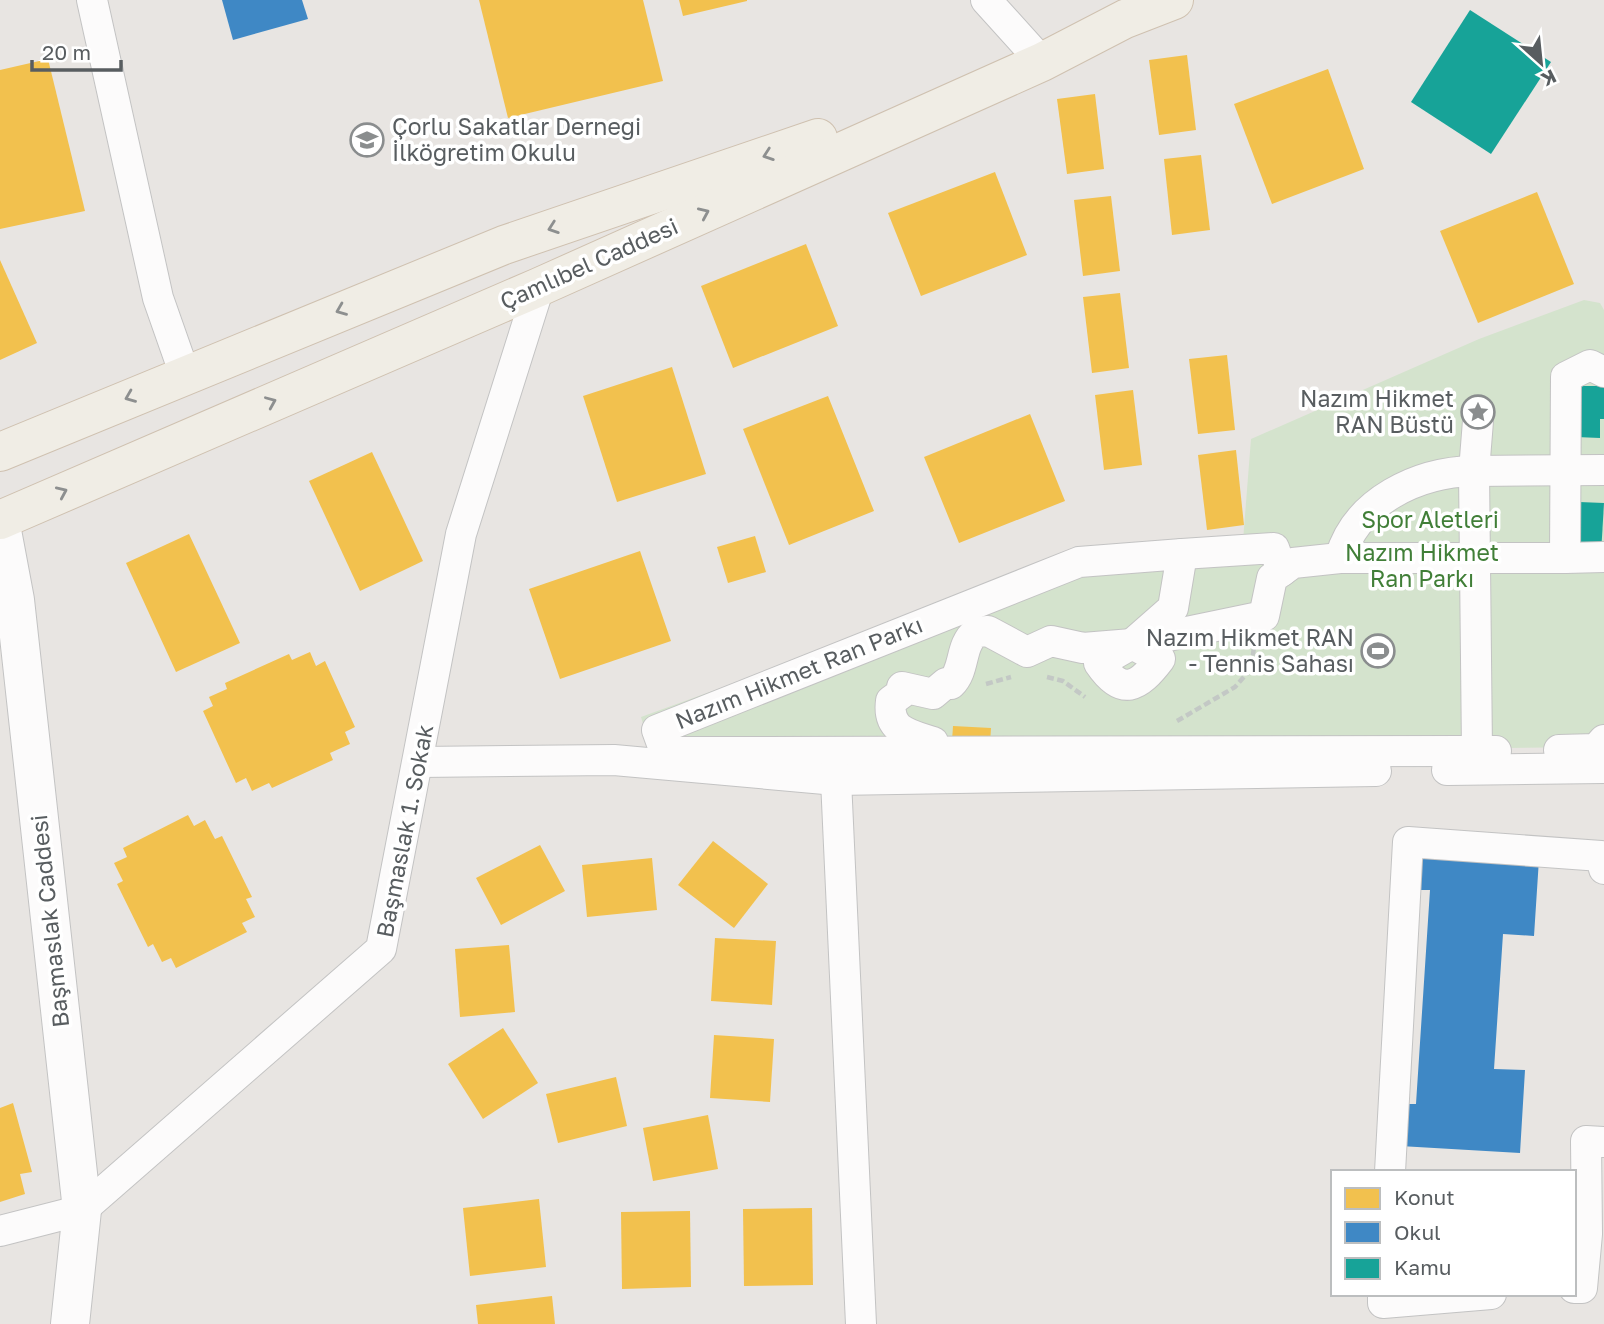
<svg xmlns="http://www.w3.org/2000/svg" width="1604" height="1324" font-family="'Golos Text',sans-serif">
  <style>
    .green { fill: #d4e3cd }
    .homes { fill: #f2c14e }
    .schools { fill: #3f88c5 }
    .public { fill: #17a398 }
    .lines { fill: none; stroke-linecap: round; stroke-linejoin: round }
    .street-casing { stroke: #c3c3c3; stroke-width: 32 }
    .secondary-casing { stroke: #c3c3c3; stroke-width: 40 }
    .primary-casing { stroke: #cfc1b0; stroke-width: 40 }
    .path { stroke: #c3c8c5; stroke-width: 4.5; stroke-dasharray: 7 3.5; stroke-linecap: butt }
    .street { stroke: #fcfbfb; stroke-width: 30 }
    .secondary { stroke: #fcfbfb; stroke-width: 38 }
    .primary { stroke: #f0ede5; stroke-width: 38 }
    .oneway { stroke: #8d8f8f }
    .labels { text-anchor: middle; stroke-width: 7; stroke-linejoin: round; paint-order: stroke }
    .poi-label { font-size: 23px; fill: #585d60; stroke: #fff; text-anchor: end }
    .street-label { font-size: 23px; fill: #585d60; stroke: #fff }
    .park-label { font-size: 23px; fill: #417f38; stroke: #fff }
  </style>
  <rect width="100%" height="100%" fill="#e8e5e2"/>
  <!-- green -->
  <polygon class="green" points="1584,300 1600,303 1604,310 1604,732 1590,747 1242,751 648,740 641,717 1086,555 1243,541 1251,439 1479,339"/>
  <!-- homes -->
  <g class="homes">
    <polygon points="479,0 643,0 663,81 508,118"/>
    <polygon points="679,0 747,0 747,1 683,16"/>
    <polygon points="1187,55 1196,130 1159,135 1149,60"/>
    <polygon points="48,59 85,211 0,229 0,70"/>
    <polygon points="1328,69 1364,169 1272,204 1234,104"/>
    <polygon points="1095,94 1104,169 1067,174 1057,99"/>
    <polygon points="1201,155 1210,230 1172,235 1164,159"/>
    <polygon points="995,172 1027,255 921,296 888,213"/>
    <polygon points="1537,192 1574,284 1478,323 1440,231"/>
    <polygon points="1111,196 1120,271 1083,276 1074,200"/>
    <polygon points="806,244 838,326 733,368 701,286"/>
    <polygon points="0,260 37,343 0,360"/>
    <polygon points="1120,293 1129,368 1092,373 1083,297"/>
    <polygon points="1227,355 1235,430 1198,434 1189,359"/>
    <polygon points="672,367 706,474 617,502 583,396"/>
    <polygon points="1133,390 1142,465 1104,470 1095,395"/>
    <polygon points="828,396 874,511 789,545 743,429"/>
    <polygon points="1030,414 1065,501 959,543 924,457"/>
    <polygon points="1236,450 1244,525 1207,530 1198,455"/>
    <polygon points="372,452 423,561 360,591 309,481"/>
    <polygon points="189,534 240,643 176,672 126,563"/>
    <polygon points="755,536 766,572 728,583 717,547"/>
    <polygon points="640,551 671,641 560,679 529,589"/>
    <polygon points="310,652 316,666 325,661 355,727 345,732 350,744 330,753 333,760 272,788 269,783 252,791 246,778 236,783 203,711 213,706 209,697 227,689 225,683 289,654 292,660"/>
    <polygon points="953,726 991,728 990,744 952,741"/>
    <polygon points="188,815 194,826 205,820 215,839 222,836 252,897 246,899 255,917 242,923 247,932 176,968 171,958 162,962 153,944 148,947 117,884 123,881 114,863 127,857 123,848"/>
    <polygon points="713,841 768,884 734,928 678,885"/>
    <polygon points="540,845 565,891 501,925 476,878"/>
    <polygon points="652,858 657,910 587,917 582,865"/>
    <polygon points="715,938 776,941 772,1005 711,1001"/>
    <polygon points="509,945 515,1012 460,1017 455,949"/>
    <polygon points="503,1028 538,1083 483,1119 448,1064"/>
    <polygon points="714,1035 774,1039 770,1102 710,1098"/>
    <polygon points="616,1077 627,1126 558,1143 546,1094"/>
    <polygon points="13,1103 32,1172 20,1174 25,1194 0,1202 0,1108"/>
    <polygon points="708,1115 718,1169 653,1181 643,1128"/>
    <polygon points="539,1199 546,1267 470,1276 463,1208"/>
    <polygon points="812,1208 813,1285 744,1286 743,1209"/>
    <polygon points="690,1211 691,1287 622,1289 621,1212"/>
    <polygon points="552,1296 555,1324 478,1324 476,1305"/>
  </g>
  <!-- schools -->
  <g class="schools">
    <polygon points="222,0 302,0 308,19 233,40"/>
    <polygon points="1416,852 1539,859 1534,936 1503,934 1494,1069 1525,1070 1520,1153 1400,1146 1403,1104 1416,1104 1430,890 1414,890"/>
  </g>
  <!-- public -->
  <g class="public">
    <polygon points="1470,10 1551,62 1491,154 1411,102"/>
    <polygon points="1578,386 1604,386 1604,419 1600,419 1600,438 1576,437"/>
    <polygon points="1579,502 1604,503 1601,554 1577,546"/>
  </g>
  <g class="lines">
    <defs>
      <g id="street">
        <polyline points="92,0 158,298 185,375"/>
        <polyline points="986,0 1042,62"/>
        <polyline points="1604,372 1590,365 1566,377 1565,558 1604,557"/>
        <polyline points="1478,421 1474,471 1604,470"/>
        <polyline points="1182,554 1274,548 1282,571"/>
        <polyline points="1134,643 1264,616 1272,578 1293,563 1340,558"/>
        <polyline points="1132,644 1173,608 1182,554 1079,562 657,730 665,752 1477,751"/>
        <path d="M934,746L933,742C909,734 887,731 891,701L902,693V687L933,694L946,683L951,684C966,669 959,646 976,632L988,631L1027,652L1051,641L1083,648L1132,644L1099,663C1122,697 1138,688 1160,659L1132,644"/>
        <polyline points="1559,750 1596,749 1604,740"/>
        <path d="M1496,751H1477C1476,658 1475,565 1474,471C1418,472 1356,501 1340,558H1565"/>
        <polyline points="419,762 614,760 836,780 1376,771"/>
        <polyline points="1447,770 1604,768"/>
        <polyline points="836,780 861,1324"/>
        <polyline points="1390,1172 1408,842 1601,856 1604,869"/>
        <polyline points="0,1231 82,1210 381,949 461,534 539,287"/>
        <polyline points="1574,1288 1582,1288 1587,1234 1586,1141 1604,1142"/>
        <polyline points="1383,1294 1383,1303 1491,1294"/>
      </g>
      <polyline id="secondary" points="0,520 15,600 82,1210 70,1324"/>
      <g id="primary">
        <polyline points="0,452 504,245 818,138"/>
        <polyline points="0,520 539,287 1042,62 1125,19 1174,0"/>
      </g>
    </defs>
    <!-- street casing -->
    <use href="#street" class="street-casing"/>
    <!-- secondary casing -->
    <use href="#secondary" class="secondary-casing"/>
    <!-- primary casing -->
    <use href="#primary" class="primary-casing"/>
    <!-- path -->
    <g class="path">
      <polyline points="1047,677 1063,681 1085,697"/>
      <polyline points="986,684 1011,677"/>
      <polyline points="1177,721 1235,687 1251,669 1254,647"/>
    </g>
    <!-- street -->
    <use href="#street" class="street"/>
    <!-- secondary -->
    <use href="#secondary" class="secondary"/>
    <!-- primary -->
    <use href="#primary" class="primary"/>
  </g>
  <!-- one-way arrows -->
  <defs><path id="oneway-chevron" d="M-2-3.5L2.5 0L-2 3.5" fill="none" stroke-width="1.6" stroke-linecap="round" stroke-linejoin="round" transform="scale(1.75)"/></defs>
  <g class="oneway">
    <use href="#oneway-chevron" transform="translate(768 155) rotate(161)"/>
    <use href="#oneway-chevron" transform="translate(704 213) rotate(-24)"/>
    <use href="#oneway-chevron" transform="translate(553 228) rotate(161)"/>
    <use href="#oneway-chevron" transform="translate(341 310) rotate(158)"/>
    <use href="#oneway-chevron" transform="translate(130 397) rotate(158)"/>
    <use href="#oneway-chevron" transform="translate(271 402) rotate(-23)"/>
    <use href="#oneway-chevron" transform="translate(62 492) rotate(-24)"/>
  </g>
  <!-- icons -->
  <defs>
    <symbol id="school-ring" viewBox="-11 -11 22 22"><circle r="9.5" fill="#fff" stroke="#8a8d8e" stroke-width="1.5"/><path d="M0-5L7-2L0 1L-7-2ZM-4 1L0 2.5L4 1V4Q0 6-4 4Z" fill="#8a8d8e"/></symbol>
    <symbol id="sight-ring" viewBox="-11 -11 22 22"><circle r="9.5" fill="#fff" stroke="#8a8d8e" stroke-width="1.5"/><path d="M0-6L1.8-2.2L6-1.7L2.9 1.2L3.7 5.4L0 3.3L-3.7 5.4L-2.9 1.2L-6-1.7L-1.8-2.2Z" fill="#8a8d8e"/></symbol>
    <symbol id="stadium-ring" viewBox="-11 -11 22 22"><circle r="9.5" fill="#fff" stroke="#8a8d8e" stroke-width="1.5"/><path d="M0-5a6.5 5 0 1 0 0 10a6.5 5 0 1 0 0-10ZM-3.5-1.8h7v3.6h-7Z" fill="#8a8d8e"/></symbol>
  </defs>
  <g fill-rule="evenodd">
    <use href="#school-ring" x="348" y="121" width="38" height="38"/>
    <use href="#sight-ring" x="1459" y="393" width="38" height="38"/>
    <use href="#stadium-ring" x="1359" y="632" width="38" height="38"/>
  </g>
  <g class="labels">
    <!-- poi labels -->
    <g class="poi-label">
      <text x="392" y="135" text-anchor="start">Çorlu Sakatlar Derneği<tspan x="392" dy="26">İlköğretim Okulu</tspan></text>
      <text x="1454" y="407">Nazım Hikmet<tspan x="1454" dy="26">RAN Büstü</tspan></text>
      <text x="1354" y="646">Nazım Hikmet RAN<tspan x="1354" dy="26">- Tennis Sahası</tspan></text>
    </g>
    <!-- street labels -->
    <g class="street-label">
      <text transform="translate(589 264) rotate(-24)" y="8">Çamlıbel Caddesi</text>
      <text transform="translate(799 673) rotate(-22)" y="8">Nazım Hikmet Ran Parkı</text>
      <text transform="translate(405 831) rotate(-79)" y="8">Başmaslak 1. Sokak</text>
      <text transform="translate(50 921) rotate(-96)" y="8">Başmaslak Caddesi</text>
    </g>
    <!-- park labels -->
    <g class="park-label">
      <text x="1430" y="528">Spor Aletleri</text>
      <text x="1422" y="561">Nazım Hikmet<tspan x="1422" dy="26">Ran Parkı</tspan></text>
    </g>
  </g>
  <!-- legend -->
  <rect x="1331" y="1170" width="245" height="126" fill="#ffffff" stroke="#bcbebf" stroke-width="2"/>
  <rect x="1345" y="1188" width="35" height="21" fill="#f2c14e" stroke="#bcbebf" stroke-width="2"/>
  <text x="1394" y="1205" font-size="21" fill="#585d60">Konut</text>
  <rect x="1345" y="1222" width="35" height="21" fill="#3f88c5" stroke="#bcbebf" stroke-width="2"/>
  <text x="1394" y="1240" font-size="21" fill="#585d60">Okul</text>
  <rect x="1345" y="1258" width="35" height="21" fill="#17a398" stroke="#bcbebf" stroke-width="2"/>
  <text x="1394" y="1275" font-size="21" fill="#585d60">Kamu</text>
  <!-- north arrow -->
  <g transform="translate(1541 63) rotate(153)" stroke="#ffffff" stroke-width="5" paint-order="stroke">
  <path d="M0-5L12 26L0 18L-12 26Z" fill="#585d60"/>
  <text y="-10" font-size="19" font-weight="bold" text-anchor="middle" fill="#585d60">K</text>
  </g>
  <!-- scale -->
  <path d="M32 60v10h89v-10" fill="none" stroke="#585d60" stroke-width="3.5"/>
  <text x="42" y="60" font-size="21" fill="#585d60" stroke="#ffffff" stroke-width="5" paint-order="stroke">20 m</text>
</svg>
